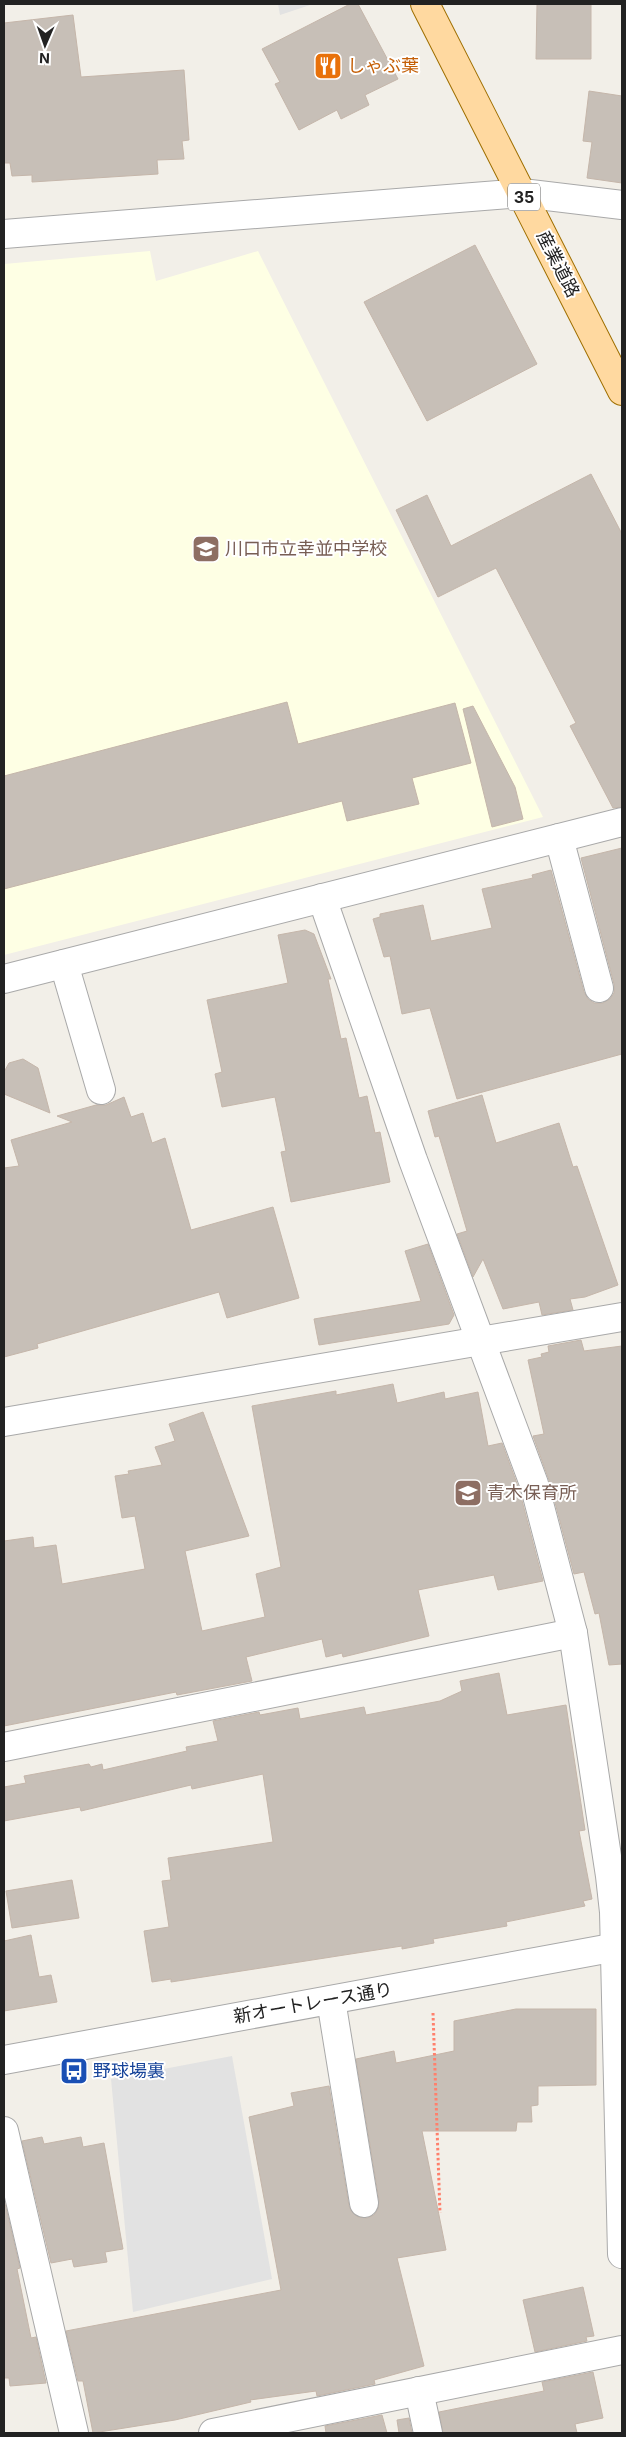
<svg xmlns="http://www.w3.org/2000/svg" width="626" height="2437" font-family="Inter,'Noto Sans JP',sans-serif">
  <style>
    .education { fill: #feffe4 }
    .parking { fill: #e2e2e2 }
    .building { fill: #c7bfb7; stroke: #c5b6aa }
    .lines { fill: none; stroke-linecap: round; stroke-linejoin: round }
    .minor-casing { stroke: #a9a9a9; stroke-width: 30 }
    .major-casing { stroke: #9f6f00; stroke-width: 30 }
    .path { stroke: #ff806c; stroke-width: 3; stroke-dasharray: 2.5 2.5; stroke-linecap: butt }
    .minor { stroke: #fff; stroke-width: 28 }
    .major { stroke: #ffd9a0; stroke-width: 28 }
    .labels { text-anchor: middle; stroke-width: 4; stroke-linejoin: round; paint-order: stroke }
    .shield { fill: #fff; stroke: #646464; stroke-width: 1 }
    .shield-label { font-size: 16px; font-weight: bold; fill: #222 }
    .food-label { font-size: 18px; fill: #c56008; stroke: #fff; text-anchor: start }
    .street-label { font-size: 18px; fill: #222; stroke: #fff }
    .education-label { font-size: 18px; fill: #785e54; stroke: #fff; text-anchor: start }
    .transit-label { font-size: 18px; fill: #164399; stroke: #fff; text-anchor: start }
  </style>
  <rect width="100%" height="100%" fill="#f2efe8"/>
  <!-- education -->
  <polygon class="education" points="150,251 156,281 258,251 543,817 4,955 4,264"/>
  <!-- parking -->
  <g class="parking">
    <polygon points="278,4 313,4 280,15"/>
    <polygon points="232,2056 272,2279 133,2312 111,2079"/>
  </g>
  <!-- building -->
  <g class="building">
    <polygon points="350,4 358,4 398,79 365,95 369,105 341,119 337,110 299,130 275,84 280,82 262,49"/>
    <polygon points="537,4 591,4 591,59 536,59"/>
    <polygon points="73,15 81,77 184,70 189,140 182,141 184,159 157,160 158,174 32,182 32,175 12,176 10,163 4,163 4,23"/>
    <polygon points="589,91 622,96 622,183 587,178 592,142 583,141"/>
    <polygon points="475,245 537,364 427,421 364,302"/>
    <polygon points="591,474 622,534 622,807 613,808 570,726 576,723 496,568 438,597 396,510 427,495 451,546"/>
    <polygon points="287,702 298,744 455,703 471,763 412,778 419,804 347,821 342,801 4,889 4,776"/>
    <polygon points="473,706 515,787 523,819 492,827 463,709"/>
    <polygon points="622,848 622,1054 457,1099 430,1008 402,1014 390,956 384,957 373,919 380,917 380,914 423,905 431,941 492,928 482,889 533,878 532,875 551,870 584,992 588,999 594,1003 603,1003 610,999 614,993 614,984 581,858"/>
    <polygon points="305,930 314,934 331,979 328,979 341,1039 346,1038 359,1098 367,1096 375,1133 380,1132 390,1182 291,1202 281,1152 286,1151 275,1097 222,1107 215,1074 222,1072 207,1000 288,983 278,935"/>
    <polygon points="23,1059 38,1068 50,1113 4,1094 4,1072 9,1063"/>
    <polygon points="482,1095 496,1143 559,1123 573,1167 577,1166 618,1285 585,1297 570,1299 573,1310 542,1315 539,1302 503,1309 483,1259 473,1277 457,1234 467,1231 439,1136 435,1137 428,1111"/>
    <polygon points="124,1097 131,1117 143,1113 152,1143 165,1138 191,1230 273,1207 299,1298 227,1318 219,1292 37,1344 38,1348 4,1357 4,1168 19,1166 11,1140 72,1122 57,1116 96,1105 106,1105"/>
    <polygon points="428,1244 454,1315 449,1324 319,1345 314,1319 421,1301 405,1251"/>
    <polygon points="581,1340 584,1351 622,1346 622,1664 609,1665 599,1613 595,1614 584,1572 574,1574 549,1480 533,1436 544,1434 528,1360 542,1357 541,1354 549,1352 548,1346"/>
    <polygon points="393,1384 397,1403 444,1392 445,1399 478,1392 488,1446 502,1443 519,1489 543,1581 498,1590 494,1575 418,1590 429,1636 343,1657 342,1653 326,1657 322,1639 246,1657 252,1681 177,1695 176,1692 4,1726 4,1541 33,1537 34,1548 56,1545 62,1584 145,1569 135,1516 122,1518 115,1476 129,1474 128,1471 162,1465 155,1447 175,1441 169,1424 203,1412 249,1536 185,1551 202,1631 265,1617 256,1574 281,1567 252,1406 336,1391 336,1395"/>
    <polygon points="499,1673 507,1715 566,1705 585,1830 579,1831 592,1899 583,1901 585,1906 506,1922 507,1926 433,1939 434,1943 402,1949 402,1946 171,1982 171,1979 152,1982 144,1931 169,1927 162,1881 171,1880 168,1858 273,1842 263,1774 192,1789 191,1785 81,1811 80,1807 4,1821 4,1787 26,1783 24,1776 89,1764 91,1767 102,1764 103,1770 187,1751 186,1747 218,1741 213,1721 259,1712 260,1715 298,1708 300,1719 364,1707 366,1715 440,1701 462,1691 460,1681"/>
    <polygon points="72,1880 79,1918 12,1928 6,1891"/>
    <polygon points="31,1935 39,1977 51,1975 57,2002 4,2011 4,1941"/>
    <polygon points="516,2009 596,2009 596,2085 538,2086 538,2105 531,2106 532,2122 517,2122 516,2131 422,2131 446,2250 397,2258 424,2366 374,2380 375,2384 317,2396 316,2391 250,2400 251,2402 175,2420 93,2433 83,2381 78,2381 66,2331 281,2290 249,2117 294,2106 291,2093 329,2086 349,2206 352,2212 358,2217 367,2218 374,2215 378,2209 379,2200 356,2059 394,2051 396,2063 454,2051 454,2021"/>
    <polygon points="42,2137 44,2144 81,2137 83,2147 104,2143 123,2249 105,2252 107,2262 74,2267 72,2259 51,2263 22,2141"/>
    <polygon points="4,2199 20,2268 17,2269 31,2338 36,2337 46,2383 10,2386 9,2378 4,2378"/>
    <polygon points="583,2287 594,2336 586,2337 587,2341 535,2352 523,2300"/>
    <polygon points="593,2372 603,2418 575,2424 577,2433 443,2433 439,2412 544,2391 542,2382"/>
    <polygon points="382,2415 387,2433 326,2433 325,2426"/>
    <polygon points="409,2418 412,2433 399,2433 397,2420"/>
  </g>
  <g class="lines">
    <defs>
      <g id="minor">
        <polyline points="4,234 522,193 622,205"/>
        <polyline points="559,838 599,988"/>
        <polyline points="322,898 413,1160 534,1484 573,1633 610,1876 614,1912 622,2254"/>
        <polyline points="64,964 101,1090"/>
        <polyline points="4,979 622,822"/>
        <polyline points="4,1422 622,1317"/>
        <polyline points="4,1747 573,1633"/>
        <polyline points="331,2000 364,2203"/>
        <polyline points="4,2060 622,1946"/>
        <polyline points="4,2131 74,2433"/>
        <polyline points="419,2391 428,2433"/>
        <polyline points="213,2433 622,2350"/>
      </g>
      <polyline id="major" points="425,4 622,391"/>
    </defs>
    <!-- minor casing -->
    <use href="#minor" class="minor-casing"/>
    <!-- major casing -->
    <use href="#major" class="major-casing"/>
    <!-- path -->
    <polyline class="path" points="433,2013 440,2213"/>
    <!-- minor -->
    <use href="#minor" class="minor"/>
    <!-- major -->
    <use href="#major" class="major"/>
  </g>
  <!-- icons -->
  <defs>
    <symbol id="restaurant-square" viewBox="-11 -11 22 22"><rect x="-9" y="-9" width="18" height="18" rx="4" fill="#e8710a" stroke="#fff"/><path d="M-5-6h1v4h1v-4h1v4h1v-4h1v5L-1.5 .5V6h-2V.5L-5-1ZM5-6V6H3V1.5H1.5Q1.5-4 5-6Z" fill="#fff"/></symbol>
    <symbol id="school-square" viewBox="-11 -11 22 22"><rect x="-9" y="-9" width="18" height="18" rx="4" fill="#8d6e63" stroke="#fff"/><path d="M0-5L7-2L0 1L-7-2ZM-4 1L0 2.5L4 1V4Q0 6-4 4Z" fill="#fff"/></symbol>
    <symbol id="bus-square" viewBox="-11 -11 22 22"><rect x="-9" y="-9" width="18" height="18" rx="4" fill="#1a4fb4" stroke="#fff"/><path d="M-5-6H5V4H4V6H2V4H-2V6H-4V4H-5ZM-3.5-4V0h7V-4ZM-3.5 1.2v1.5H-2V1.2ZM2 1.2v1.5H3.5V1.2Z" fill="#fff"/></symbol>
  </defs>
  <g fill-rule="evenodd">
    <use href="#restaurant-square" x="312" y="50" width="32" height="32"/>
    <use href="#school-square" x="190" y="533" width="32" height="32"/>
    <use href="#school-square" x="452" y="1477" width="32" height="32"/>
    <use href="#bus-square" x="58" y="2055" width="32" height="32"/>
  </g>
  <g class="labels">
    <!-- shield labels -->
    <rect class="shield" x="508" y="183.5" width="32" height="27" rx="4"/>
    <g class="shield-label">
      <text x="524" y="203">35</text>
    </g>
    <!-- food labels -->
    <g class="food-label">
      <text x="347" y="72">しゃぶ葉</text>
    </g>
    <!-- street labels -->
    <g class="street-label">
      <text transform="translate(558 264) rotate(63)" y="6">産業道路</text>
      <text transform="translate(313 2003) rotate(-10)" y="6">新オートレース通り</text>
    </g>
    <!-- education labels -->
    <g class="education-label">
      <text x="225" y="555">川口市立幸並中学校</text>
      <text x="487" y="1499">青木保育所</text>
    </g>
    <!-- transit labels -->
    <g class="transit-label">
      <text x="93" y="2077">野球場裏</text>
    </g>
  </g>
  <!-- border -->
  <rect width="626" height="2437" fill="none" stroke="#222222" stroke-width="10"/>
  <!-- north arrow -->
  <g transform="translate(45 45) rotate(182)" stroke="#ffffff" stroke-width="4" paint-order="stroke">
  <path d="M0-4L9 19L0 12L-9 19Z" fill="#222222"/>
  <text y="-8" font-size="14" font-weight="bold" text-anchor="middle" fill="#222222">N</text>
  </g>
</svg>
